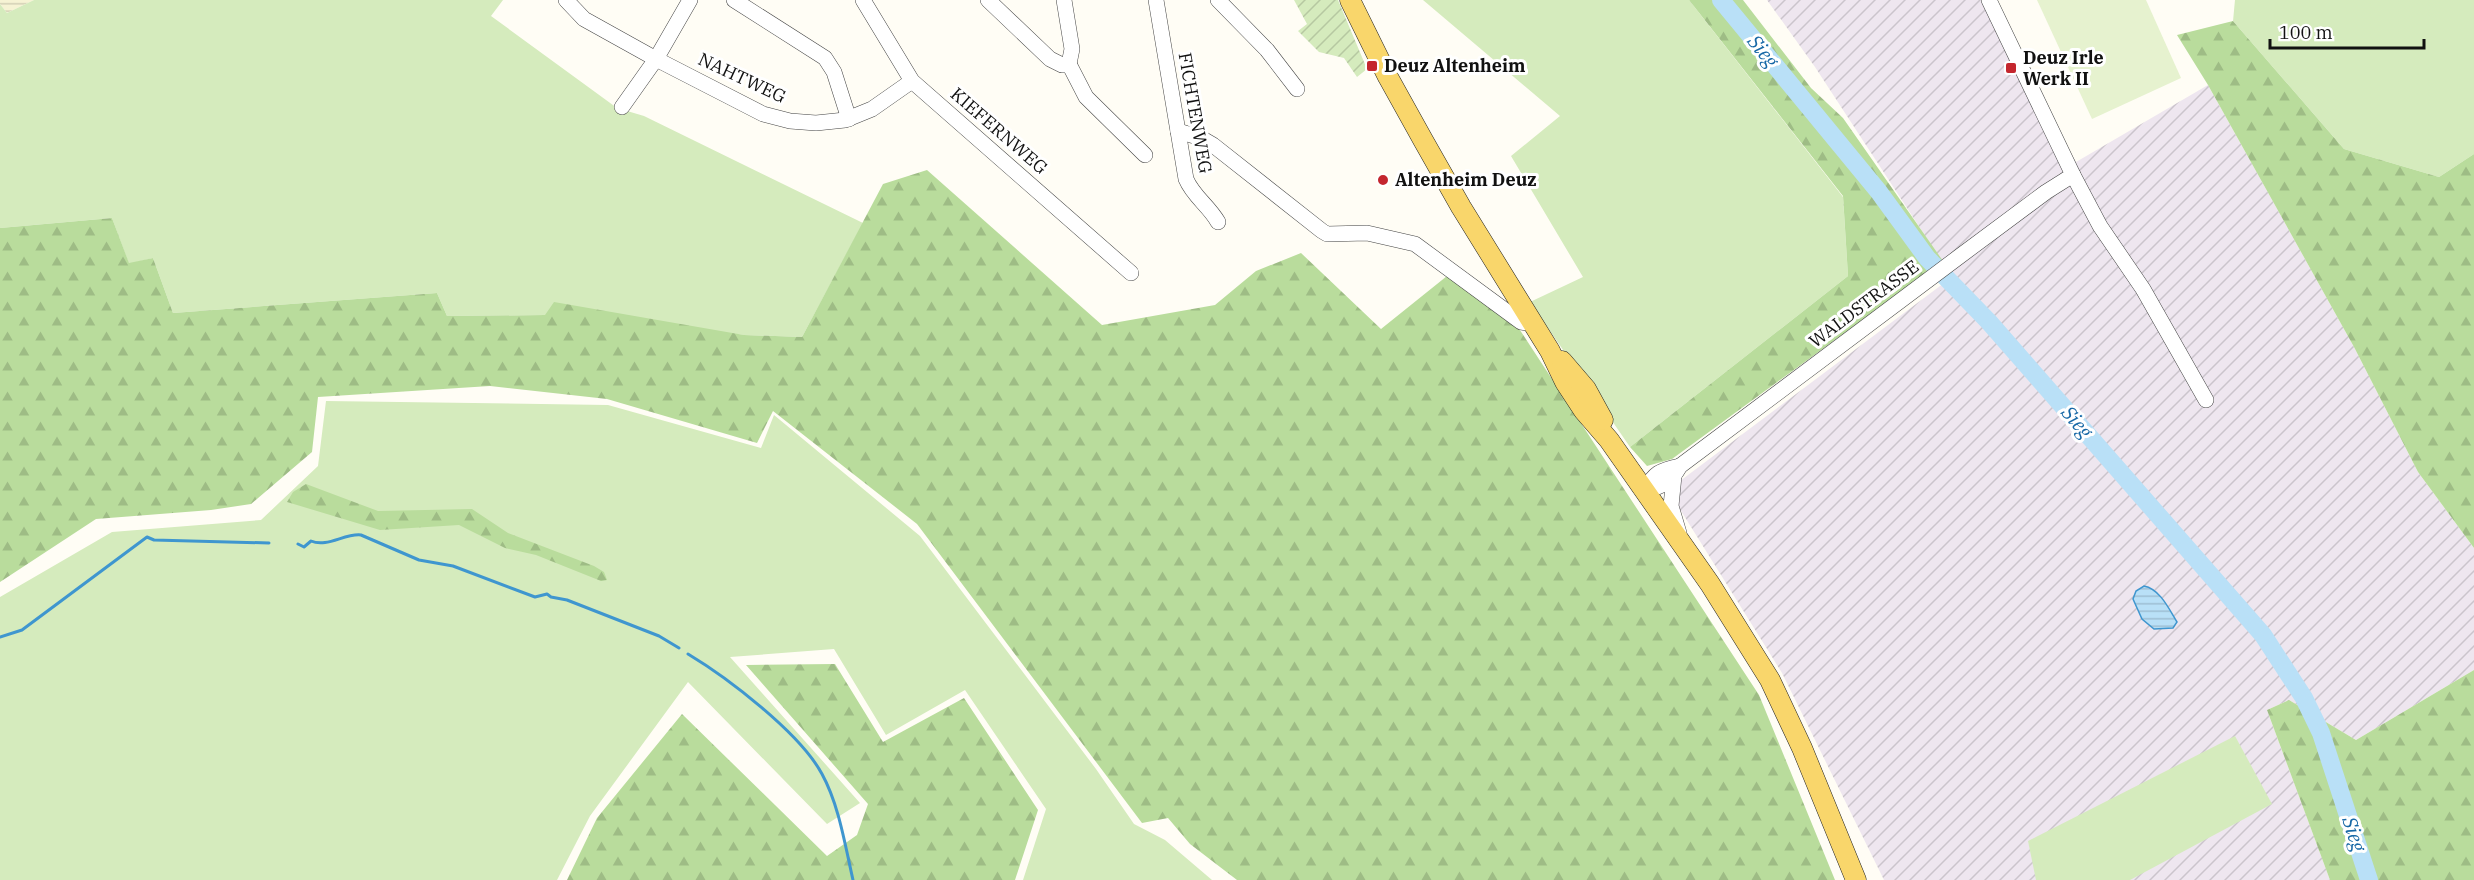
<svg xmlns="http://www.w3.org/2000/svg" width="2474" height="880" font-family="'IBM Plex Serif',serif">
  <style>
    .industrial { fill: url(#industrial-furrows) }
    .farmland { fill: url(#farmland-rules) }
    .grass { fill: #d5ebbd }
    .forest { fill: url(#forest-firs) }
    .garden { fill: url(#garden-furrows) }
    .pitch { fill: #e6f2cf }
    .water { fill: url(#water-rules); stroke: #3f96cf; stroke-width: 1.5 }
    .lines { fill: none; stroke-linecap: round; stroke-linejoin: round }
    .stream { stroke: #3f96cf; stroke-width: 3 }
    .river { stroke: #b9e0f7; stroke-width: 18 }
    .minor-casing { stroke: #444; stroke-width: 16 }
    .major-casing { stroke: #222; stroke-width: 21 }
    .minor { stroke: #fff; stroke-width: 15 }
    .major { stroke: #f9d66b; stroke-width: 20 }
    .poi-dot { fill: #c4262e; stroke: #fff; stroke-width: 2 }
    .labels { text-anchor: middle; stroke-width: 6; stroke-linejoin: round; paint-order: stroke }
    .poi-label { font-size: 18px; font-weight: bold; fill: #111; stroke: #fff; text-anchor: start }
    .street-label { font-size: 18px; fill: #111; stroke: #fff }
    .water-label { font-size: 20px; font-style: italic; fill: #1768a6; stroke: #fff }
  </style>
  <defs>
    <pattern id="industrial-furrows" width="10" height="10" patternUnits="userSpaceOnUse" patternTransform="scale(1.5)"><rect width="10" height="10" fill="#eee6ef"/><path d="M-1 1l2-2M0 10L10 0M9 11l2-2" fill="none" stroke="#cbc4cc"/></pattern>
    <pattern id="farmland-rules" width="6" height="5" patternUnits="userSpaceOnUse" patternTransform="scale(1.5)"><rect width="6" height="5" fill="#f6f3d4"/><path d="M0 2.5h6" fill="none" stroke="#d2cfb5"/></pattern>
    <pattern id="forest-firs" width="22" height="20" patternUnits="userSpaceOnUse" patternTransform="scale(1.5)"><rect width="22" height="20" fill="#b9dc9c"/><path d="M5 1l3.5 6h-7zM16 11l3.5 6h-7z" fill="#9ebc85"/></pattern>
    <pattern id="garden-furrows" width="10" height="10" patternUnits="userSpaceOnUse" patternTransform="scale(1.5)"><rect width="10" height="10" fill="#d5ebbd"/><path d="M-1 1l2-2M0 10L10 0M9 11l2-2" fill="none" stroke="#b6c8a1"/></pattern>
    <pattern id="water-rules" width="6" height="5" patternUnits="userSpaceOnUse" patternTransform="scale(1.5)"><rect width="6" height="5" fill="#b9e0f7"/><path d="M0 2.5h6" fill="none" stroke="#9ebfd3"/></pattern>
  </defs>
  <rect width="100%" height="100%" fill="#fffdf5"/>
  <!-- industrial -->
  <polygon class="industrial" points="1767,0 1984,0 2076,162 2208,85 2354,347 2418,472 2474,548 2474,670 2356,740 2289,700 2267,710 2330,880 1884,880 1782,673 1668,490 1952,277 1815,67"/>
  <!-- farmland -->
  <polygon class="farmland" points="0,0 34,0 7,13 0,4"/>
  <!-- grass -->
  <g class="grass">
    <polygon points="34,0 503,0 491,16 617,108 644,116 863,223 802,337 744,335 545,315 447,316 437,293 173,313 153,258 129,264 112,218 0,228 0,4 7,13"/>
    <polygon points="1423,0 1689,0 1843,197 1848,276 1630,447 1530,302 1583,277 1511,156 1560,116"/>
    <polygon points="2235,0 2474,0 2474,154 2439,177 2344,149 2233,21"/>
    <polygon points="326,401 608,405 761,448 774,415 920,536 1096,769 1134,824 1165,840 1212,880 1023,880 1046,809 965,690 886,735 834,649 730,657 860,803 827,824 688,682 590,816 557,880 0,880 0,597 112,532 261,520 318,466"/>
    <polygon points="2235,736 2272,804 2130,880 2036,880 2028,841"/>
  </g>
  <!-- forest -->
  <g class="forest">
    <polygon points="1689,0 1743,0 1811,88 1843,118 1943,261 1672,459 1647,466 1630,447 1848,276 1843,196"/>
    <polygon points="2233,21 2344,149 2439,177 2474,154 2474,548 2418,472 2354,347 2208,85 2177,35"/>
    <polygon points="927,170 1102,325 1215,305 1256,271 1301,253 1381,329 1447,276 1514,321 1759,695 1835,880 1237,880 1190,844 1168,818 1142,823 917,524 773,411 757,443 607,399 490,386 318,397 312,452 251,504 211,510 96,519 0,582 0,228 112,218 129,263 153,258 173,313 437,293 447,316 545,315 554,302 744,335 802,337 883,184"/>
    <polygon points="306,484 378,511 472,509 508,533 594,566 604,572 607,580 601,581 536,555 505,548 459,525 380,530 287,502 293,492"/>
    <polygon points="835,664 883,742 964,698 1038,810 1015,880 567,880 597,818 682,714 827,856 857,835 868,804 746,665"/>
    <polygon points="2474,670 2474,880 2330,880 2267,710 2289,700 2356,740"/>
  </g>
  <!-- garden -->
  <polygon class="garden" points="1294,0 1338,0 1367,69 1357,77 1344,58 1319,52 1298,31 1307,24"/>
  <!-- pitch -->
  <polygon class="pitch" points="2037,0 2146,0 2181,78 2092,119"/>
  <!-- water -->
  <path class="water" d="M2144,586C2160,589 2169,609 2177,622L2173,628L2154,629L2142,619L2133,599L2136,591Z"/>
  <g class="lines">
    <!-- stream -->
    <g class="stream">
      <path d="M298,544L304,547L311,541C327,548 345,533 361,535L419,560L453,566L535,597L547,594L551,597L567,600L659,636L679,648"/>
      <polyline points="0,637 22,630 147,537 154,540 269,543"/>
      <path d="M688,654C728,678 800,733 822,774C839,805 845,845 853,880"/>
    </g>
    <!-- river -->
    <polyline class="river" points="1721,0 1879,192 1927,258 1989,322 2263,635 2304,698 2321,733 2369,880"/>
    <defs>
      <g id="minor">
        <polyline points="566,0 584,19 656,59 763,114 790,121 816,123 845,120 872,109 912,81"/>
        <polyline points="734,0 825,58 834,72 849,119"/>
        <polyline points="863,0 912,81 1131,273"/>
        <polyline points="988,0 1050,59 1062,65 1069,64 1086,97 1145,155"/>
        <polyline points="1064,0 1072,49 1069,64"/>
        <path d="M1156,0L1186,179C1193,196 1209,206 1218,222"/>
        <polyline points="1218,0 1267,50 1297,89"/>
        <polyline points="622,107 656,59 690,0"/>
        <polyline points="1178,131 1201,138 1213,145 1322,231 1327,234 1367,233 1415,244 1521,322 1533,324"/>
        <polyline points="2073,175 2100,226 2143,289 2206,400"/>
        <polyline points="1674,476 1671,506 1679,533"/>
        <path d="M1644,491C1662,487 1671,482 1680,466L1960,256L2046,192L2073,175L1989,0"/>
        <path d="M1644,491C1654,473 1660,470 1680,466"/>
      </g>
      <g id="major">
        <polyline points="1350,0 1388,77 1423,140 1461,207 1550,351 1565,382 1584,411 1609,440 1710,584 1770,680 1802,748 1856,880"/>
        <polyline points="1562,361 1586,389 1603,420"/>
      </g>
    </defs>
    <!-- minor casing -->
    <use href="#minor" class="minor-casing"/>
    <!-- major casing -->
    <use href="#major" class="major-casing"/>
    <!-- minor -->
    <use href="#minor" class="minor"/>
    <!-- major -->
    <use href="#major" class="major"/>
  </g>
  <!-- markers -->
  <g class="poi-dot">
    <rect x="1366" y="60" width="12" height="12" rx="3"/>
    <rect x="2005" y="62" width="12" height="12" rx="3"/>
    <circle cx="1383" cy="180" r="6"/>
  </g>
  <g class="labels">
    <!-- poi labels -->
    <g class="poi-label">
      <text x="2023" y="64">Deuz Irle<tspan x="2023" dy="21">Werk II</tspan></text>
      <text x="1384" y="72">Deuz Altenheim</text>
      <text x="1395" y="186">Altenheim Deuz</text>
    </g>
    <!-- street labels -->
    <g class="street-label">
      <text transform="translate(742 78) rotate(25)" y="6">NAHTWEG</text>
      <text transform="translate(1195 113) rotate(80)" y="6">FICHTENWEG</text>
      <text transform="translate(999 131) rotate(41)" y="6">KIEFERNWEG</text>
      <text transform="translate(1864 304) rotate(-37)" y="6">WALDSTRASSE</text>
    </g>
    <!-- water labels -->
    <g class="water-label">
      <text transform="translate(1763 51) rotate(51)" y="7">Sieg</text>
      <text transform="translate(2077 422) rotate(49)" y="7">Sieg</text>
      <text transform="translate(2354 834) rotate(72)" y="7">Sieg</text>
    </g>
  </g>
  <!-- scale -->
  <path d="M2270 39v9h154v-9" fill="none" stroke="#111111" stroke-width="3"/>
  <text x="2279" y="39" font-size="18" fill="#111111" stroke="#ffffff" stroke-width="4.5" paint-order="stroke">100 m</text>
</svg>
